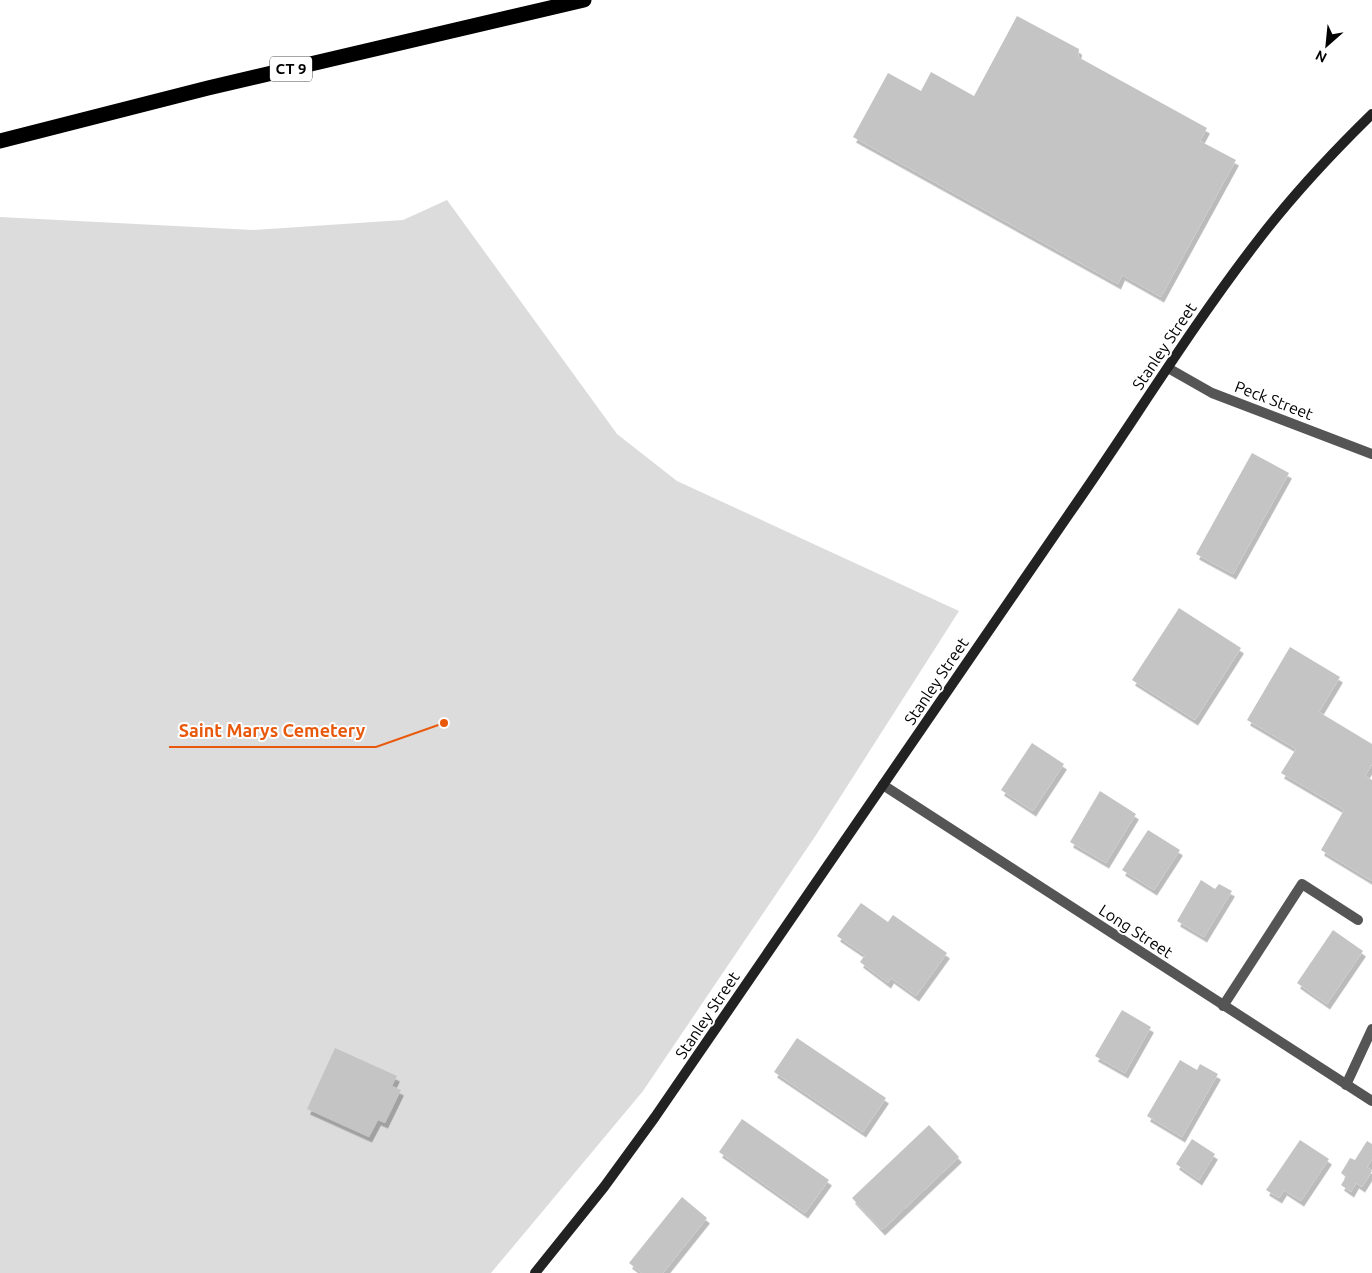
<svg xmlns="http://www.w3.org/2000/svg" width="1372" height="1273" font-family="Ubuntu,sans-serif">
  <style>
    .green { fill: #dcdcdc }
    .building { fill: #c4c4c4; filter: url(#shadow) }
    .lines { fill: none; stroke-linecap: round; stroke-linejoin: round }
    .lane { stroke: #555; stroke-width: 10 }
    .street { stroke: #555; stroke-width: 10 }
    .secondary { stroke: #222; stroke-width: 10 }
    .highway { stroke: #000; stroke-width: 15 }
    .labels { text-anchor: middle; stroke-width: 4; stroke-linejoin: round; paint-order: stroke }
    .shield { fill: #fff; stroke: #4c4c4c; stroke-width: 1 }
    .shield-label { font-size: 15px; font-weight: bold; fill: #000 }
    .street-label { font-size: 16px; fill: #000; stroke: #fff }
    .leader { fill: none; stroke: #e8590c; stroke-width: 2 }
    .callout-dot { fill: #e8590c; stroke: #fff; stroke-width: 2 }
    .callout-label { font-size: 18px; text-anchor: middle; font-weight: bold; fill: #e8590c; stroke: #fff; stroke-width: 4; stroke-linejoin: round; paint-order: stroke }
  </style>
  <defs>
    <filter id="shadow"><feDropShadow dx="3" dy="5.5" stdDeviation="0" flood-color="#0004"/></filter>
  </defs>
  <rect width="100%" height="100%" fill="#fff"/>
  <!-- green -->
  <polygon class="green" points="447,200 617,434 677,481 959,611 816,835 643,1091 491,1273 0,1273 0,217 253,230 403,220"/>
  <!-- building -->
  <g class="building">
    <polygon points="1017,16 1079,49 1078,57 1207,128 1200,141 1236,160 1161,297 1122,275 1118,284 853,137 888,73 921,91 931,72 974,96"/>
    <polygon points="1252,453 1289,473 1233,574 1196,554"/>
    <polygon points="1179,608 1241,648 1195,720 1132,680"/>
    <polygon points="1290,647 1340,677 1319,712 1372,744 1372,764 1365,776 1372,780 1372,881 1321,850 1344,810 1281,773 1296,749 1247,720"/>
    <polygon points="1032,743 1064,764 1033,811 1001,790"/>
    <polygon points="1100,791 1136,814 1106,863 1070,842"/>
    <polygon points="1148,830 1180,850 1154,890 1122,870"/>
    <polygon points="1201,880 1215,889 1219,884 1232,891 1204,937 1177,921"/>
    <polygon points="861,903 888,922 893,915 947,953 916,996 891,978 888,983 860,962 865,955 837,936"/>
    <polygon points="1333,930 1363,951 1327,1004 1297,983"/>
    <polygon points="1122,1010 1151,1027 1125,1073 1095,1056"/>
    <polygon points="797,1038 886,1098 863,1132 774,1072"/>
    <polygon points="335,1048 397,1076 392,1086 401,1090 385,1123 378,1120 369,1137 307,1109"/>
    <polygon points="1180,1060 1197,1070 1200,1064 1218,1074 1182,1137 1147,1116"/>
    <polygon points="742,1119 829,1180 805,1213 719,1152"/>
    <polygon points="929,1125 959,1157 882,1230 852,1198"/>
    <polygon points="1192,1139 1215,1154 1199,1180 1176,1164"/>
    <polygon points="1300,1140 1329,1159 1301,1201 1284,1190 1279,1198 1266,1190"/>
    <polygon points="1367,1141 1372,1144 1372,1159 1367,1167 1372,1171 1362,1187 1356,1183 1351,1192 1341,1185 1346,1177 1341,1173 1350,1158 1355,1160"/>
    <polygon points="682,1197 707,1218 663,1273 642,1273 629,1263"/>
  </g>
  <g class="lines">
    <!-- lane -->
    <polyline class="lane" points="1223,1006 1302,884 1358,920"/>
    <!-- street -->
    <g class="street">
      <polyline points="1168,368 1212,393 1372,454"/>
      <polyline points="883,785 1372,1101"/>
      <polyline points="1346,1085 1372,1029"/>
    </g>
    <!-- secondary -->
    <path class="secondary" d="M535,1273L604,1187L655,1117C793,916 931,715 1069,514C1132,424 1189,330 1256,243C1291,197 1331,154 1372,114"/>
    <!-- highway -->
    <polyline class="highway" points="0,141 208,88 584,0"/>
  </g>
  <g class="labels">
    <!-- shield labels -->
    <rect class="shield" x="270" y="56.5" width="42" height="25" rx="4"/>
    <g class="shield-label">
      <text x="291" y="74">CT 9</text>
    </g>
    <!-- street labels -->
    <g class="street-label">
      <text transform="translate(1164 346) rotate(-56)" y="6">Stanley Street</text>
      <text transform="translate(1274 400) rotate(21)" y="6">Peck Street</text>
      <text transform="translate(936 681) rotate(-56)" y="6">Stanley Street</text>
      <text transform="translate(1136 931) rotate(33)" y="6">Long Street</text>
      <text transform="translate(707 1015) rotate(-56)" y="6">Stanley Street</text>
    </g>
  </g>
  <!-- callouts -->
  <path class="leader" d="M444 723L376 747H169"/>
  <circle class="callout-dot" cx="444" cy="723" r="5"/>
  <g class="callout-label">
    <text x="272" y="737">Saint Marys Cemetery</text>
  </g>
  <!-- north arrow -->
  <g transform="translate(1327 45) rotate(207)" stroke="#ffffff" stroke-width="4" paint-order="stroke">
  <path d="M0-4L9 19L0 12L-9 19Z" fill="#000000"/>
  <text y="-8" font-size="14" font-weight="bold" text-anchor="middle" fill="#000000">N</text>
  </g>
</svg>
